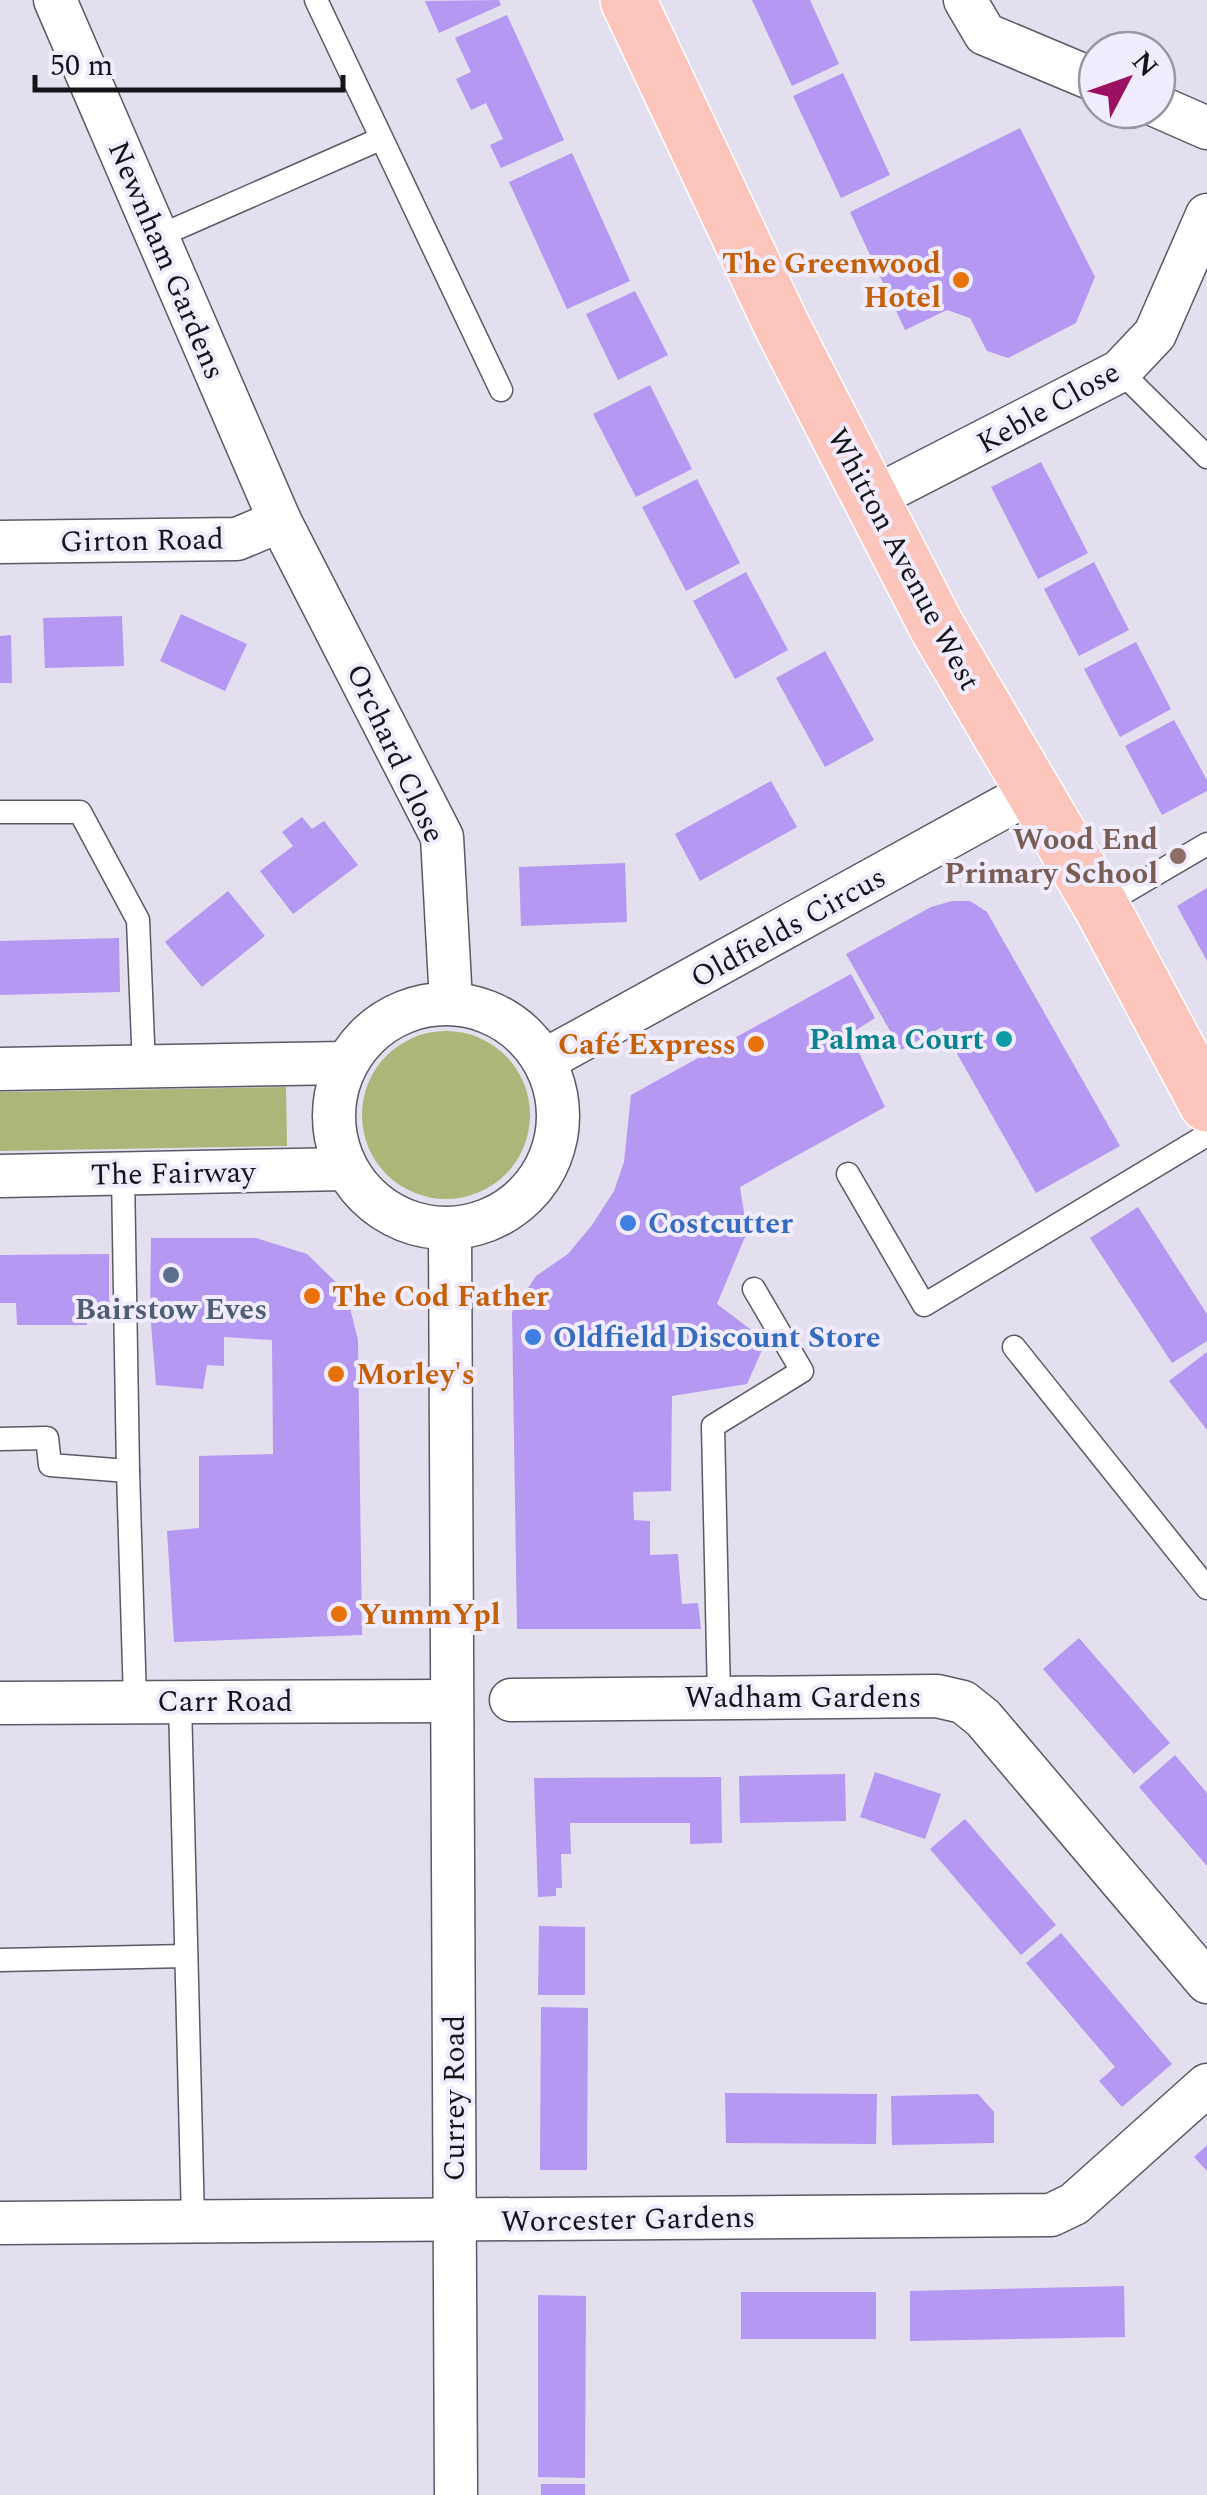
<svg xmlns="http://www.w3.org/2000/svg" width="1207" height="2495" font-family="Spectral,serif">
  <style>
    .green { fill: #acb678 }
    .building { fill: #b498f1 }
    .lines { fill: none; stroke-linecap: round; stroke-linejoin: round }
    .lane-casing { stroke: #5c5866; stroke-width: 25 }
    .street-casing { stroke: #5c5866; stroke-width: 45 }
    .primary-casing { stroke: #fff; stroke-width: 58 }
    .lane { stroke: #fff; stroke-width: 22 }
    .street { stroke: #fff; stroke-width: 42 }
    .primary { stroke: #fcc5bc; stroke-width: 55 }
    .food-dot { fill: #e8710a; stroke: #f0ecfd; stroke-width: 4 }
    .education-dot { fill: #8d6e63; stroke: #f0ecfd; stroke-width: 4 }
    .culture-dot { fill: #0f9aa8; stroke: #f0ecfd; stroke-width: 4 }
    .shop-dot { fill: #3f7fe0; stroke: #f0ecfd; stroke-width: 4 }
    .service-dot { fill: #5c6f8a; stroke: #f0ecfd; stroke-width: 4 }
    .labels { text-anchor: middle; stroke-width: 8; stroke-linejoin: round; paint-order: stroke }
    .street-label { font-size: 30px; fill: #151419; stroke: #f0ecfd }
    .food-label { font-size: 30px; font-weight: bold; fill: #c56008; stroke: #f0ecfd; text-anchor: start }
    .education-label { font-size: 30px; font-weight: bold; fill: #785e54; stroke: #f0ecfd; text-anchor: end }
    .culture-label { font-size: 30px; font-weight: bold; fill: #0d838f; stroke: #f0ecfd; text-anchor: end }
    .shop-label { font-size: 30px; font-weight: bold; fill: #366cbe; stroke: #f0ecfd; text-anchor: start }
    .service-label { font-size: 30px; font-weight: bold; fill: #4e5e75; stroke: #f0ecfd }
  </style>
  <rect width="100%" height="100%" fill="#e3dfef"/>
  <!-- green -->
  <g class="green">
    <circle cx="446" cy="1115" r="84"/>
    <polygon points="286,1087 287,1146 0,1151 0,1092"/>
  </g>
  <!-- building -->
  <g class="building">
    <polygon points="499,0 501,5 439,33 425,1"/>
    <polygon points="752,0 810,0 839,64 792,86"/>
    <polygon points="507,15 564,140 501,168 490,145 503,139 486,103 471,110 456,79 471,72 455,38"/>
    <polygon points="843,73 890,175 841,198 793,96"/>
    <polygon points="1020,128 1095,277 1076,323 1008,358 987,351 970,318 947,310 905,330 850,212"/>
    <polygon points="572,153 630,281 567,309 509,182"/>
    <polygon points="635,291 668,355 618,380 586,314"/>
    <polygon points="650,385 692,469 636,497 593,414"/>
    <polygon points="1041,462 1088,553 1038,579 991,487"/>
    <polygon points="697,479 740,563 686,591 642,507"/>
    <polygon points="1094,562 1129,630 1079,656 1044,589"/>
    <polygon points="746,572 788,650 735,679 693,601"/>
    <polygon points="181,614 247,644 225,691 160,661"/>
    <polygon points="122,616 124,666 45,668 43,618"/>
    <polygon points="11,635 12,683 0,683 0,636"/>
    <polygon points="1136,642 1171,709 1120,737 1084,669"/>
    <polygon points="825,651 874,740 825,767 776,678"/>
    <polygon points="1174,720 1207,780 1207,791 1162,815 1125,746"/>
    <polygon points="771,781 797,827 700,881 675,834"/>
    <polygon points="302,817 312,829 324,821 358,865 293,914 260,871 293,846 282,832"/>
    <polygon points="625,863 627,922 521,926 519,867"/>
    <polygon points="1207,888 1207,961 1177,906"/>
    <polygon points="228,891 265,936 202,987 165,942"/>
    <polygon points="952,901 970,901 987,912 1120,1146 1036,1193 942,1027 901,1050 846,954 931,907"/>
    <polygon points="119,938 120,992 0,995 0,941"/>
    <polygon points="851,974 875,1018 850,1034 885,1107 740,1187 747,1232 717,1304 766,1341 747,1384 672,1396 671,1491 633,1492 634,1520 650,1521 650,1555 678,1554 682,1604 698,1603 701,1629 517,1629 512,1312 536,1276 568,1254 592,1225 614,1191 624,1162 631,1095"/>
    <polygon points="1138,1207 1207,1314 1207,1341 1172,1363 1090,1238"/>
    <polygon points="151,1238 256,1238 307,1254 346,1292 358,1340 362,1635 174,1642 167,1531 199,1528 199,1456 273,1454 272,1340 224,1337 224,1366 207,1365 203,1389 156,1385 150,1311"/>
    <polygon points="109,1254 109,1305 87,1306 87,1325 17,1325 16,1303 0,1303 0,1255"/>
    <polygon points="1207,1352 1207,1430 1169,1381"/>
    <polygon points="1079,1638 1170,1743 1134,1774 1043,1669"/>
    <polygon points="1175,1755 1207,1793 1207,1866 1139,1787"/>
    <polygon points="875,1772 941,1794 925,1839 860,1817"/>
    <polygon points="845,1774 846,1821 740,1823 739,1776"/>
    <polygon points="721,1777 722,1843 690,1844 690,1823 570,1823 571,1854 561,1854 562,1888 556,1888 556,1896 538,1897 534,1778"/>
    <polygon points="965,1819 1056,1925 1021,1955 930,1849"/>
    <polygon points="539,1926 585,1927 585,1995 538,1995"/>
    <polygon points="1061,1933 1172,2064 1122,2107 1099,2081 1115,2067 1026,1963"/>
    <polygon points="541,2007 588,2008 587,2170 540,2170"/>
    <polygon points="725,2093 877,2094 876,2144 726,2143"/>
    <polygon points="978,2094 994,2112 994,2143 892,2145 891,2096"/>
    <polygon points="1207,2145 1207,2171 1194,2157"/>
    <polygon points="1124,2286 1125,2337 910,2341 910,2291"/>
    <rect x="741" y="2292" width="135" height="47"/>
    <polygon points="538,2295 586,2296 585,2478 538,2477"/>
    <rect x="541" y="2484" width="44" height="11"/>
  </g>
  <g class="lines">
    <defs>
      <g id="lane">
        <polyline points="316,0 501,390"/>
        <polyline points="157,237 378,140"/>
        <polyline points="1120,371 1207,457"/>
        <polyline points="0,812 80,812 138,920 144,1067"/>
        <polyline points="1101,906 1207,844"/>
        <polyline points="123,1174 128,1471"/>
        <polyline points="848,1174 924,1305 1207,1135"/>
        <polyline points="1014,1347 1207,1588"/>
        <polyline points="0,1439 47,1438 50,1465 128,1471 135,1700"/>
        <polyline points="719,1697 713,1426 802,1371 754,1289"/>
        <polyline points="180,1702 193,2221"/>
        <polyline points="0,1960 186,1956"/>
      </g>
      <g id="street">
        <polyline points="55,0 280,521 442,837 451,1002"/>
        <polyline points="965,0 985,34 1097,81"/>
        <polyline points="1157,106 1207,128"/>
        <polyline points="871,499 1120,371 1155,334 1207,215"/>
        <polyline points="0,542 237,539 280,521"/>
        <circle cx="446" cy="1116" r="112"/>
        <polyline points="545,1060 1031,792"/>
        <polyline points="0,1069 346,1063"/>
        <polyline points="0,1176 346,1169"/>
        <polyline points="450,1230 456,2495"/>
        <polyline points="511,1700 937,1696 963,1702 983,1718 1207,1982"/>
        <polyline points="0,1703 450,1701"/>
        <polyline points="0,2223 1051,2215 1074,2204 1207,2085"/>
      </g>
      <polyline id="primary" points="628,0 781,324 937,627 1101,906 1207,1104"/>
    </defs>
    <!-- lane casing -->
    <use href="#lane" class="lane-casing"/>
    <!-- street casing -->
    <use href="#street" class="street-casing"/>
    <!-- primary casing -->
    <use href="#primary" class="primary-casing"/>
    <!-- lane -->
    <use href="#lane" class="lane"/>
    <!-- street -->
    <use href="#street" class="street"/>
    <!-- primary -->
    <use href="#primary" class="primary"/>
  </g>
  <!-- markers -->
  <g class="food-dot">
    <circle cx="961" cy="280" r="10"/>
    <circle cx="756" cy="1044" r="10"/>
    <circle cx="312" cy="1296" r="10"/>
    <circle cx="336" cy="1374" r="10"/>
    <circle cx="339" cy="1614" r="10"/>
  </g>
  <circle class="education-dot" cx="1178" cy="856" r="10"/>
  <circle class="culture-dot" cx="1004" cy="1039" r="10"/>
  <g class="shop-dot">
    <circle cx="628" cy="1223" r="10"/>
    <circle cx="533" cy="1337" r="10"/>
  </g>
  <circle class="service-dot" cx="171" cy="1275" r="10"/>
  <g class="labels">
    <!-- street labels -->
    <g class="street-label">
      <text transform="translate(167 260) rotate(67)" y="10">Newnham Gardens</text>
      <text transform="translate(1048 407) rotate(-29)" y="10">Keble Close</text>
      <text transform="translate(142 540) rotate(-1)" y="10">Girton Road</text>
      <text transform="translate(904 559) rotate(62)" y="10">Whitton Avenue West</text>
      <text transform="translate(396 753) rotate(65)" y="10">Orchard Close</text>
      <text transform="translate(788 927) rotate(-29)" y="10">Oldfields Circus</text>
      <text transform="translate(173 1173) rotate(-1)" y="10">The Fairway</text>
      <text x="803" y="1707">Wadham Gardens</text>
      <text x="225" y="1711">Carr Road</text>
      <text transform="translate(454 2098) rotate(-90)" y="10">Currey Road</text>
      <text transform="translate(628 2219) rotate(-1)" y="10">Worcester Gardens</text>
    </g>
    <!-- food labels -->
    <g class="food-label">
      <text x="941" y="273" text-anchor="end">The Greenwood<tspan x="941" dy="34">Hotel</tspan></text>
      <text x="736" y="1054" text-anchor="end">Café Express</text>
      <text x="332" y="1306">The Cod Father</text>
      <text x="356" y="1384">Morley's</text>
      <text x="359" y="1624">YummYpl</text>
    </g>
    <!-- education labels -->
    <g class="education-label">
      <text x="1158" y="849">Wood End<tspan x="1158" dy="34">Primary School</tspan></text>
    </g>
    <!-- culture labels -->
    <g class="culture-label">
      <text x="984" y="1049">Palma Court</text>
    </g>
    <!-- shop labels -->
    <g class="shop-label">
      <text x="648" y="1233">Costcutter</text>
      <text x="553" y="1347">Oldfield Discount Store</text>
    </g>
    <!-- service labels -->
    <g class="service-label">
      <text x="171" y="1319">Bairstow Eves</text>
    </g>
  </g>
  <!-- north arrow -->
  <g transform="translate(1127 80) rotate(49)"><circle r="48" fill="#f0ecfd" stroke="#9896a2" stroke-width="2.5"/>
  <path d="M0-8L18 38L0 25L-18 38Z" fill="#9b1061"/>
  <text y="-15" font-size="28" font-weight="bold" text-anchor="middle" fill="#151419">N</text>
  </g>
  <!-- scale -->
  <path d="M35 75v15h308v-15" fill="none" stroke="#151419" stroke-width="5"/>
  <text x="50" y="75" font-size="30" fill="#151419" stroke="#f0ecfd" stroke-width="8" paint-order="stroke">50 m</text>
</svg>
